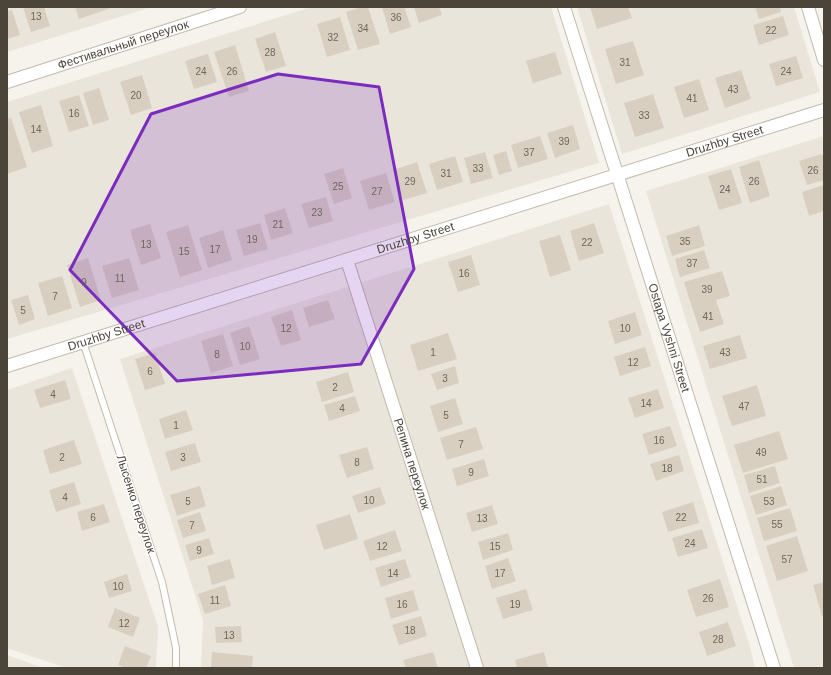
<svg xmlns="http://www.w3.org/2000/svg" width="831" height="675" font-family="Arial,sans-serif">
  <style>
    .residential { fill: #eae5da }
    .building { fill: #d8cfc1 }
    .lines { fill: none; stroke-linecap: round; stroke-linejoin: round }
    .lane-casing { stroke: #c2bbae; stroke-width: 8 }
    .street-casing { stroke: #c2bbae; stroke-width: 14 }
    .lane { stroke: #fff; stroke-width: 6 }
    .street { stroke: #fff; stroke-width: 12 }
    .marked { fill: #7b2cbf; fill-opacity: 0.2; stroke: #7b2cbf; stroke-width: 3; stroke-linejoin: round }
    .labels { text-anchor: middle; stroke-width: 3; stroke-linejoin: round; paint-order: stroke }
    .number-label { font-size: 10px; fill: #6e675b }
    .street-label { font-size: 12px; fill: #4b4439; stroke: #fff }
  </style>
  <rect width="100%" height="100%" fill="#f6f3ec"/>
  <!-- residential -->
  <g class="residential">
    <polygon points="7,7 152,7 7,52"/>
    <polygon points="312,7 551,7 599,163 7,339 7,102"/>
    <polygon points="577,7 794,7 820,92 622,154"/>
    <polygon points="824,136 824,668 794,668 646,191"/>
    <polygon points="609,204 750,647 755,668 201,668 203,620 120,359"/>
    <polygon points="72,368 158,627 156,668 67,668 7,648 7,390"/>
    <polygon points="7,655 43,668 7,668"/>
  </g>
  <!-- building -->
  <g class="building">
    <polygon points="23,7 44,7 50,26 31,32"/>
    <polygon points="75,7 114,7 79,19"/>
    <polygon points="361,7 368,7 380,44 358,50 346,12"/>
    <polygon points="382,7 404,7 411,27 390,34"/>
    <polygon points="414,7 439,7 442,15 419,23"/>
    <polygon points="590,7 628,7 632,18 597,29"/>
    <polygon points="755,7 780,7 781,12 759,19"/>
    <polygon points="12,10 20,35 7,39 7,11"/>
    <polygon points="783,16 789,35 759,45 753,25"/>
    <polygon points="340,17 350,50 327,57 317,24"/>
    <polygon points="275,32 286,66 266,72 255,39"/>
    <polygon points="633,41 644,75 616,84 605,49"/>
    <polygon points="235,45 249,91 229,97 214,52"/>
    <polygon points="555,52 562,74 533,83 526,61"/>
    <polygon points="208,54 217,82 194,89 185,61"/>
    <polygon points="796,56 803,78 776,86 769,64"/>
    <polygon points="741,70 751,99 725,108 715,78"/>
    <polygon points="142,75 152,108 131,115 120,82"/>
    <polygon points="699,79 709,110 684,118 674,87"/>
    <polygon points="99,88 109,120 93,125 83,93"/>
    <polygon points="653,94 664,128 635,137 624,103"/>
    <polygon points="79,95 89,126 69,132 59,101"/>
    <polygon points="41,105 53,146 32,153 19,112"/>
    <polygon points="11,118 27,167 7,174 7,119"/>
    <polygon points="573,125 580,149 555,158 547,133"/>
    <polygon points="540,136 548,159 518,168 511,145"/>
    <polygon points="506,151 512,171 499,175 493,155"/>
    <polygon points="485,152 493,178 471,184 464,158"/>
    <polygon points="822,154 824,160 824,180 807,185 799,161"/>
    <polygon points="455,156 463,182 437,190 429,164"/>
    <polygon points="759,160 770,196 750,203 739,167"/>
    <polygon points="417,162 427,193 403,200 393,170"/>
    <polygon points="343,168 352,198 334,204 324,174"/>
    <polygon points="731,169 742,203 719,210 708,176"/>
    <polygon points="386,173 395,202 369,210 360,181"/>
    <polygon points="824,185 824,211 809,216 802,192"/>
    <polygon points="326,197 333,221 309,228 301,204"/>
    <polygon points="285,208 293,233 271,240 264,215"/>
    <polygon points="260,223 268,249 244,256 236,230"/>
    <polygon points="594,223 604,253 579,261 570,231"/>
    <polygon points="150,224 161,258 141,265 130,230"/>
    <polygon points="188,225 202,270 180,277 166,232"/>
    <polygon points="699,225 705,246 672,256 666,236"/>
    <polygon points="223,230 232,260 208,268 199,238"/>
    <polygon points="560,235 571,270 550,277 539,241"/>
    <polygon points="704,250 710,268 680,277 675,259"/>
    <polygon points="471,255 480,285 458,292 448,262"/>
    <polygon points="88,258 101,300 80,307 67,265"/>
    <polygon points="129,258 139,290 112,298 102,266"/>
    <polygon points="722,271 730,296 716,300 724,324 700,332 684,282"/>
    <polygon points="62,276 72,308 48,316 38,283"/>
    <polygon points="28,295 35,319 19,325 11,300"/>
    <polygon points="328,300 335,319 309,327 303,308"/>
    <polygon points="292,310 301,340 281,346 271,317"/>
    <polygon points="635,312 642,335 615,344 608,321"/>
    <polygon points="249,326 260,359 240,365 230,333"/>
    <polygon points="448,333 457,359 418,371 410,345"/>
    <polygon points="223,334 233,366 211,373 201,341"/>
    <polygon points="740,335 747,358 710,369 703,346"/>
    <polygon points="645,347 651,366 620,376 614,357"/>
    <polygon points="155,353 165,384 145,390 135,359"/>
    <polygon points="455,366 459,383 437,390 431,374"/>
    <polygon points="348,372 354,392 322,402 316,382"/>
    <polygon points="65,380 71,399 40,408 34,390"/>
    <polygon points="757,385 766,416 732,426 722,396"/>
    <polygon points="658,389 664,408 635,418 628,398"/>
    <polygon points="355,396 360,411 329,421 324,405"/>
    <polygon points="455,398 463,424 438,432 430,406"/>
    <polygon points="186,410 193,430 165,439 159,419"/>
    <polygon points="670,426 677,446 649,455 642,434"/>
    <polygon points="476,427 483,449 447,460 440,438"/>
    <polygon points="779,431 788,459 743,473 734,445"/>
    <polygon points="74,440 82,464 50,474 43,450"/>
    <polygon points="195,443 201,462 171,471 165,452"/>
    <polygon points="367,447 374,469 347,478 339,455"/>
    <polygon points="679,455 684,471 656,481 650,464"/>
    <polygon points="484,459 489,476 457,486 452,469"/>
    <polygon points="775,466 780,483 749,493 744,475"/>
    <polygon points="74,482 81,504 56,512 49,490"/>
    <polygon points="200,486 206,506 177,516 170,495"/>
    <polygon points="781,486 787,505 756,515 750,496"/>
    <polygon points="380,487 386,504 358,513 352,496"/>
    <polygon points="693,502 699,523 668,532 662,512"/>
    <polygon points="104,504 110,522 82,531 77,512"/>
    <polygon points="492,505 498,524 472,532 466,513"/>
    <polygon points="790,508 797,531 764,541 757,518"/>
    <polygon points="200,512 206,531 183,538 177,520"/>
    <polygon points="350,514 358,539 324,550 316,525"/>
    <polygon points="702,529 708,548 678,557 672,538"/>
    <polygon points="395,530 402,551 370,561 363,541"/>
    <polygon points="508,533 513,550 483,560 478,542"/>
    <polygon points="797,536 808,571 777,581 766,546"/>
    <polygon points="209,538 214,554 190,561 185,545"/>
    <polygon points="508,558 516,581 492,589 485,566"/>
    <polygon points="230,559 235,578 212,585 207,566"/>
    <polygon points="405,559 411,577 381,587 375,568"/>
    <polygon points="127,574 132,591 109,598 104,582"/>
    <polygon points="720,579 729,607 696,617 687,590"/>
    <polygon points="824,582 824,615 822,616 813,585"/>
    <polygon points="225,585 231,606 205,614 198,594"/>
    <polygon points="526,589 533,610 503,619 496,598"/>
    <polygon points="413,590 419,610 391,619 385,598"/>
    <polygon points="115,608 140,618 133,637 108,627"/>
    <polygon points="421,616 427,636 399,645 392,625"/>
    <polygon points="728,622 736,646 707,656 699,632"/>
    <polygon points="241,626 242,642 216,643 215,627"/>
    <polygon points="125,646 151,656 146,668 126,668 118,665"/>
    <polygon points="212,652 253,656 252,668 211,668"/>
    <polygon points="433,652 438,668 406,668 403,660"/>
    <polygon points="544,652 548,668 517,668 515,660"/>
  </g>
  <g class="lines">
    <defs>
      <polyline id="lane" points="83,342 162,582 176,648 176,668"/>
      <g id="street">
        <path id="s1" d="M564,7L774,668"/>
        <polyline points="808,7 824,60"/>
        <path id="s2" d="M7,82L240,7"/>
        <path id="s3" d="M347,260L477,668"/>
        <path id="s4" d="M7,366L824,110"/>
      </g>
    </defs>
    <!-- lane casing -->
    <use href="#lane" class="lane-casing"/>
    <!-- street casing -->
    <use href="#street" class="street-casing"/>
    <!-- lane -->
    <use href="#lane" class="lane"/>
    <!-- street -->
    <use href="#street" class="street"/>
  </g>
  <!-- marked area -->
  <path class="marked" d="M278,74L379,87L414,269L361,364L177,381L70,270L151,114Z"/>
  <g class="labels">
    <!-- number labels -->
    <g class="number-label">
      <text x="36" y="20">13</text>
      <text x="396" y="21">36</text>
      <text x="363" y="32">34</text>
      <text x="771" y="34">22</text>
      <text x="333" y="41">32</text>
      <text x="270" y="56">28</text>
      <text x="625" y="66">31</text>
      <text x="201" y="75">24</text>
      <text x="232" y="75">26</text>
      <text x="786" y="75">24</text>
      <text x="733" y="93">43</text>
      <text x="136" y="99">20</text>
      <text x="692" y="102">41</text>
      <text x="74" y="117">16</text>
      <text x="644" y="119">33</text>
      <text x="36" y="133">14</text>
      <text x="564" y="145">39</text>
      <text x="529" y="156">37</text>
      <text x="478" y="172">33</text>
      <text x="813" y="174">26</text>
      <text x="446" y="177">31</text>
      <text x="410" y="185">29</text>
      <text x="754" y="185">26</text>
      <text x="338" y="190">25</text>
      <text x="725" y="193">24</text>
      <text x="377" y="195">27</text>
      <text x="317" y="216">23</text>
      <text x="278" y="228">21</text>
      <text x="252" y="243">19</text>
      <text x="685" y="245">35</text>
      <text x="587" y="246">22</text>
      <text x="146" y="248">13</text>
      <text x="215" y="253">17</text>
      <text x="184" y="255">15</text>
      <text x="692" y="267">37</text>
      <text x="464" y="277">16</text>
      <text x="120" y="282">11</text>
      <text x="84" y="286">9</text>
      <text x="707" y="293">39</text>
      <text x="55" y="300">7</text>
      <text x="23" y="314">5</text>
      <text x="708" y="320">41</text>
      <text x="286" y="332">12</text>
      <text x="625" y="332">10</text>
      <text x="245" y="350">10</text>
      <text x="433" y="356">1</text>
      <text x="725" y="356">43</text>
      <text x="217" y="358">8</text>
      <text x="633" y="366">12</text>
      <text x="150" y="375">6</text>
      <text x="445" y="382">3</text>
      <text x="335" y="391">2</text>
      <text x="53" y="398">4</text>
      <text x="646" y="407">14</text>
      <text x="744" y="410">47</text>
      <text x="342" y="412">4</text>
      <text x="446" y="419">5</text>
      <text x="176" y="429">1</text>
      <text x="659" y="444">16</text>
      <text x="461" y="448">7</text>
      <text x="761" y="456">49</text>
      <text x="62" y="461">2</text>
      <text x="183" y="461">3</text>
      <text x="357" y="466">8</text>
      <text x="667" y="472">18</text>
      <text x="471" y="476">9</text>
      <text x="762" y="483">51</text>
      <text x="65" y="501">4</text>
      <text x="369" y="504">10</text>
      <text x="188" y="505">5</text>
      <text x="769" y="505">53</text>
      <text x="93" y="521">6</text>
      <text x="681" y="521">22</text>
      <text x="482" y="522">13</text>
      <text x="777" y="528">55</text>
      <text x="192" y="529">7</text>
      <text x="690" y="547">24</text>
      <text x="382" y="550">12</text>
      <text x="495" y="550">15</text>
      <text x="199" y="554">9</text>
      <text x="787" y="563">57</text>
      <text x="393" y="577">14</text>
      <text x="500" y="577">17</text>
      <text x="118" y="590">10</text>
      <text x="708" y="602">26</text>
      <text x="215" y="604">11</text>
      <text x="402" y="608">16</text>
      <text x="515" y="608">19</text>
      <text x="124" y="627">12</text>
      <text x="410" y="634">18</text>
      <text x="229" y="639">13</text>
      <text x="718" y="643">28</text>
    </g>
    <!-- street labels -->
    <g class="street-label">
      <text dy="4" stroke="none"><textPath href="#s2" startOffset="122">Фестивальный переулок</textPath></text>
      <text dy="4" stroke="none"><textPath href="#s4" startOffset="752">Druzhby Street</textPath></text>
      <text dy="4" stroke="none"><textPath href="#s4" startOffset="428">Druzhby Street</textPath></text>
      <text dy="4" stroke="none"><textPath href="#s4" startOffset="104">Druzhby Street</textPath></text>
      <text dy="4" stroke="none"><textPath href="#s1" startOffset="347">Ostapa Vyshni Street</textPath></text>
      <text dy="4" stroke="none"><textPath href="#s3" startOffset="214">Репина переулок</textPath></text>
      <text transform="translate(136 504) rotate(72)" y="4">Лысенко переулок</text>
    </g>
  </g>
  <!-- border -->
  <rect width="831" height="675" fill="none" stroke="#4b4439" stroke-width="16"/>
</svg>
